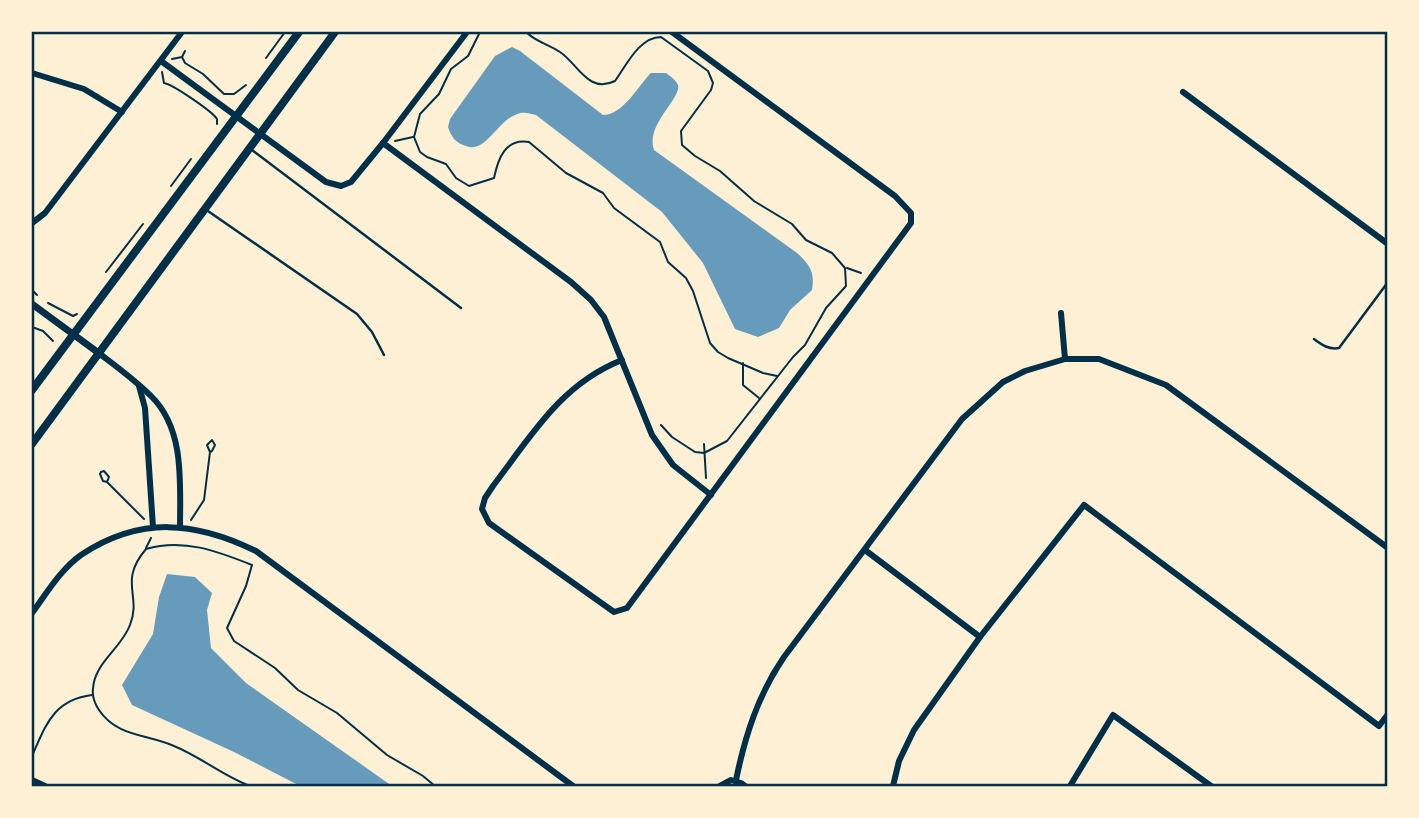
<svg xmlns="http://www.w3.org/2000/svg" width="1419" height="818" font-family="Rubik,sans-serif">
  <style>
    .water { fill: #669bbc }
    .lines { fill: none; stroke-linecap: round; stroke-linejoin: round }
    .path { stroke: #003049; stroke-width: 2 }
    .service { stroke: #003049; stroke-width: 2.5 }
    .minor { stroke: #003049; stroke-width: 6 }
    .tertiary { stroke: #003049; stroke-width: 7 }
    .secondary { stroke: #003049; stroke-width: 8 }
    .neatline { fill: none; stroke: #003049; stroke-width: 2.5 }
  </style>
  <rect width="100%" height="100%" fill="#fdf0d5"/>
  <!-- water -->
  <g class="water">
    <path d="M512,47L520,51L603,115C623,115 638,86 651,73H666C670,76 676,80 678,85C682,98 645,125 654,150L797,253C810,265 815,272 812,290L790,310L779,328L758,337L735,329L703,263L662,212L536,115C528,113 523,111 515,115C498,121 485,154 466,146C456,143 451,137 448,127L450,119L495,56Z"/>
    <polygon points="167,574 195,577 212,593 207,610 211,648 246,683 392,786 300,786 234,752 132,705 122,685 153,634 159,597"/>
  </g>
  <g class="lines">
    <!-- path -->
    <g class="path">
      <path d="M480,32L468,56L451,69L439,94L420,114L414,137L420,152L427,157L446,164L456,178L469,186L494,178C498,159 505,138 529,142L566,173L603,193L614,208L660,242L668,262L686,278L693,291L710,343L718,352L728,358L763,373L777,376"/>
      <path d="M526,32C536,42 548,44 560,52C578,64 588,94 615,81C626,66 639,37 661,37L708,71L713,83L711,90L681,131L682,145L695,156L720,171L754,201L792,224L806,240L832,253L845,268L846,286L826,308L805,345L793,357L727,441L704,453L695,452L672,437L661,425"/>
      <polyline points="185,51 182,57 185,63 203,74 224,94 234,94 246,85"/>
      <polyline points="266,58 285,32"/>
      <polyline points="172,59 182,57"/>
      <path d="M162,72L164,83C172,84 212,111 217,119V124"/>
      <polyline points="395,141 413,137"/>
      <polyline points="171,186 191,159"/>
      <polyline points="847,268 861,273"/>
      <polyline points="106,272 143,224"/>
      <polyline points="32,290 37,295"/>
      <polyline points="48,303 73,316 77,314"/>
      <polyline points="32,327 43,331 53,341"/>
      <polyline points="743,363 743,385 759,398"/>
      <polyline points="704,444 706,478"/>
      <polyline points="107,482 109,477 104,471 101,472 100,474 103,481 107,482 144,519"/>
      <polyline points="191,520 204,500 210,452 207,445 212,440 215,445 212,451 210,452"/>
      <polyline points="146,548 151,538"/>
      <path d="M32,756C46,725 53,700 92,695"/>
      <path d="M250,786C223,776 201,757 174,746C147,734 117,737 99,710C95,704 92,697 93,689C94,663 121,649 130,625C142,595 118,582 146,549C183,538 217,551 252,565L246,586L227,628L234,641L275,668L298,690L337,713L387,755L423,776L435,786"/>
    </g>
    <!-- service -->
    <g class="service">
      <polyline points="252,150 461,308"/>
      <polyline points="205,209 357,314 372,332 384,355"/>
      <path d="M1314,339C1322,345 1329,350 1339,348L1388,282"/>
    </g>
    <!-- minor -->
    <g class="minor">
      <polyline points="161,61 326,182 341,186 351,182 383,143 467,32"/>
      <polyline points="32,73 84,89 122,112"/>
      <polyline points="1183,92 1388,244"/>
      <polyline points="383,143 571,282 591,300 604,317 652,435 673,465 711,495"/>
      <polyline points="32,223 45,213 182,32"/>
      <polyline points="1061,313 1065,359"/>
      <path d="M100,354C117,367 135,380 151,396C185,429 180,483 180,527"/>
      <path d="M622,360C561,384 531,436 493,486L485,498L482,509L489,523L614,612L627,608L911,223V213L895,196L672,32"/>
      <polyline points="139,386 145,408 153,527"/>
      <polyline points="865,550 980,637"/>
      <path d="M32,613C46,594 61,569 81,555C140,516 195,521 256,551L573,786"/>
      <polyline points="32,780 45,786"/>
      <path d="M736,780C745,736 758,695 784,657L962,419L1003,382L1025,371L1065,359H1099L1166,385L1388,548"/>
      <polyline points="720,786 731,780 741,783 745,786"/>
      <polyline points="893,786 899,761 914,730 980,637 1084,505 1379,726 1388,714"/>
      <polyline points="1070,786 1113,715 1211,786"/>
    </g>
    <!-- tertiary -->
    <polyline class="tertiary" points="32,304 100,354"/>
    <!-- secondary -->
    <g class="secondary">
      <polyline points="32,390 299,32"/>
      <polyline points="32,444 335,32"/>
    </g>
  </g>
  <!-- border -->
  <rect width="1419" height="818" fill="none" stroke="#fdf0d5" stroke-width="66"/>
  <rect x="33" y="33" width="1353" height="752" class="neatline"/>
</svg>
